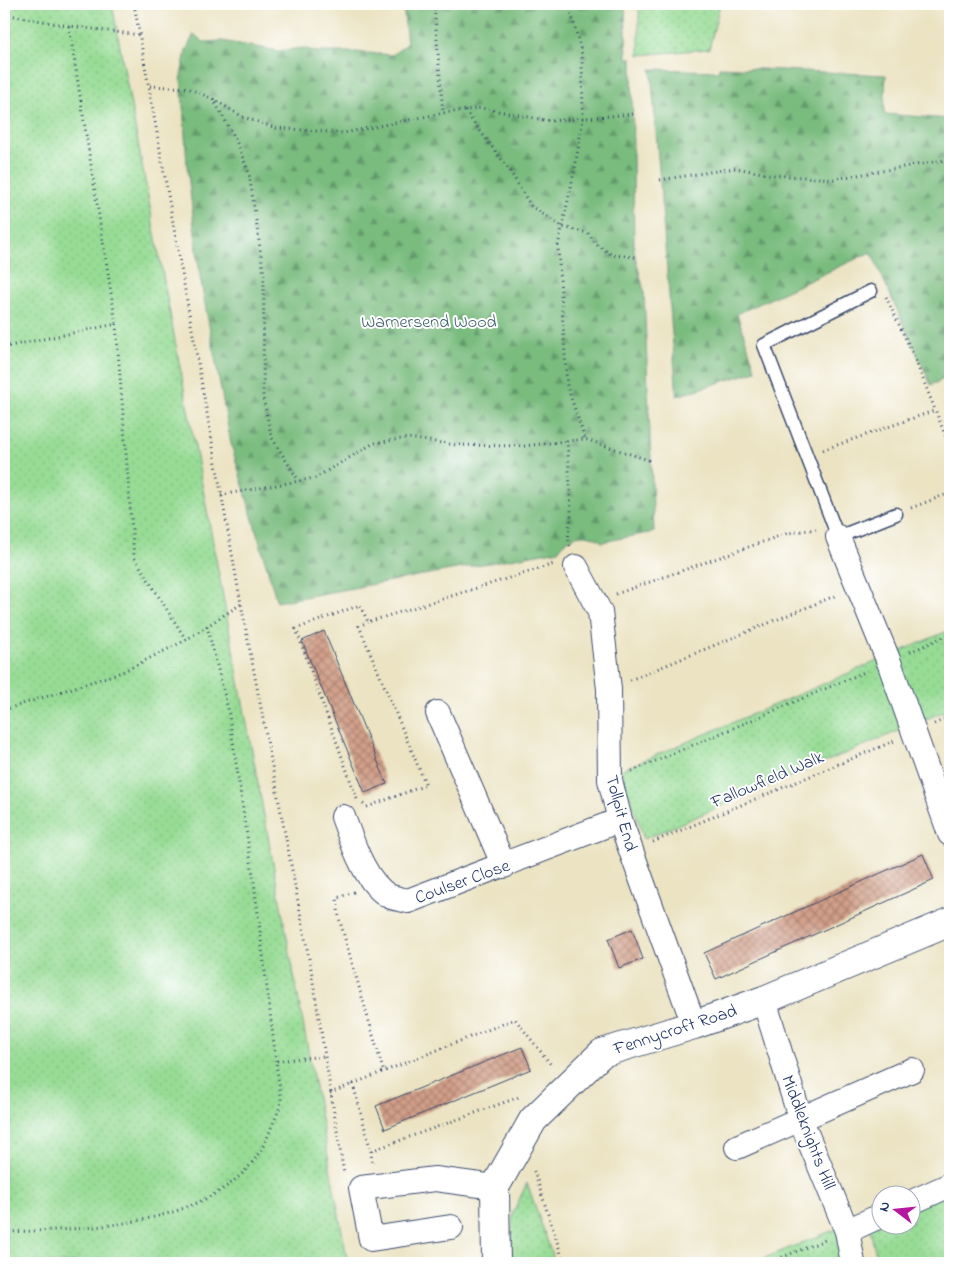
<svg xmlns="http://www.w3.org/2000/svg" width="954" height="1267" font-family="'Indie Flower',sans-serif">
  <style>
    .grass { fill: url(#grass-dots); stroke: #59867a }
    .forest { fill: url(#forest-firs); stroke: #4a766e }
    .building { fill: url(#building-cross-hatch) }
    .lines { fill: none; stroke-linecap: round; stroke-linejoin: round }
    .service-casing { stroke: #3a4a6d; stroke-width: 15 }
    .minor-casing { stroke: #3a4a6d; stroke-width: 26 }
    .tertiary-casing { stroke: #3a4a6d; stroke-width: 30 }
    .path { stroke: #3a4a6d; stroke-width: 3; stroke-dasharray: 1 4; stroke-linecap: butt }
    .service { stroke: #fff; stroke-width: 12 }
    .minor { stroke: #fff; stroke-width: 24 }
    .tertiary { stroke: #fff; stroke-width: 28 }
    .labels { text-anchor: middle; stroke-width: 4; stroke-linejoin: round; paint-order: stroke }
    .park-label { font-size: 18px; fill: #40636e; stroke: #fff }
    .street-label { font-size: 18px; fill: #1b2f5e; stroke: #fff }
  </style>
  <defs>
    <pattern id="grass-dots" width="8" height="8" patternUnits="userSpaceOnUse" patternTransform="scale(1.25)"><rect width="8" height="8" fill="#97dc95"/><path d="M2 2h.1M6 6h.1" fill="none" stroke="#82bd83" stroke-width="1.8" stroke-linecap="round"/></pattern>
    <pattern id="forest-firs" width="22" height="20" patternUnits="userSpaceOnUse" patternTransform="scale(1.25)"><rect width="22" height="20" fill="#79bc7e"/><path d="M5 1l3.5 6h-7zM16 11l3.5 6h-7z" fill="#62996a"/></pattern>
    <pattern id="building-cross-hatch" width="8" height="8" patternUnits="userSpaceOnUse" patternTransform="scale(1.25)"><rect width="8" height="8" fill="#d29f88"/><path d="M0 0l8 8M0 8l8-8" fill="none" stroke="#aa8272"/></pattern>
  </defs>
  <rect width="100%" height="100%" fill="#fff"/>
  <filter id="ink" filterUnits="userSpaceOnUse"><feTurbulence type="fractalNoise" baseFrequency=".02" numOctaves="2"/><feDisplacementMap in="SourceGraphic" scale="10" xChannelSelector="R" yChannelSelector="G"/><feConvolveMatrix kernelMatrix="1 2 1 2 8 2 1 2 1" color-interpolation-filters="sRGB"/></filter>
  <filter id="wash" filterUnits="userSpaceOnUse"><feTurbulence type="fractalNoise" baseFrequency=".0096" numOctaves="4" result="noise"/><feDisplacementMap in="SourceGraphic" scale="20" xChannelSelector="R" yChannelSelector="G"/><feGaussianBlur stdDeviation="1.12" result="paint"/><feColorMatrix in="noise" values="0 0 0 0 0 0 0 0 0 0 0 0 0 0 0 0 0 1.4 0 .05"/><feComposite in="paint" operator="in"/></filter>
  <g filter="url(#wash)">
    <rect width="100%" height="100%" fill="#ebe3c2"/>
    <!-- grass -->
    <g class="grass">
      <polygon points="4,4 112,4 348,1263 4,1263"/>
      <polygon points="639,4 720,4 709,49 639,55"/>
      <polygon points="950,630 950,709 644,839 621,770"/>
      <polygon points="527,1183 555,1263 510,1263 513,1213"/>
      <polygon points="950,1184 950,1263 878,1263 867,1218 882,1224 912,1224 912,1200"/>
      <polygon points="839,1228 845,1263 752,1263"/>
    </g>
    <!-- forest -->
    <g class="forest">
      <path d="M403,4H625L627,58H632L634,252L644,291L654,532L602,542C587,530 569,534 559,550L277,602L231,444L200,277L187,165L181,76L186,51L194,34L203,42L222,41L279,51L303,48L317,52H356L392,55L407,44Z"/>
      <polygon points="719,67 886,75 884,114 950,119 950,376 931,385 871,252 737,314 756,371 677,396 651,69 719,71"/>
    </g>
    <g id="blocks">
      <!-- building -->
      <g class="building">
        <polygon points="324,631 387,784 365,793 302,641"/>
        <polygon points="923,854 934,880 716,979 704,953"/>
        <polygon points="632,929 643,959 619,968 608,939"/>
        <polygon points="522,1047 531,1069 385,1129 376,1106"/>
      </g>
    </g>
  </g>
  <g filter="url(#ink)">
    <use href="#blocks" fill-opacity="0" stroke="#3a4a6d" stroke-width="1"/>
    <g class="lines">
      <defs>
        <polyline id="service" points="871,291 764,345 838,537 896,514"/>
        <g id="minor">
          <polyline points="838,537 889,662 950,834"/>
          <polyline points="576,567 600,612 609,689 610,780 620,820 694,1025"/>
          <polyline points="438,713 504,866"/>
          <path d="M343,817C352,841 365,883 389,896C395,899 402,899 408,901L620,820"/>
          <polyline points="764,1000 801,1121 847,1231 853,1263"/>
          <polyline points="737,1147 912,1070"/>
          <polyline points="912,1202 950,1185"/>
          <polyline points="451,1227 371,1239 361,1188 435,1179 495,1187"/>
          <polyline points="847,1231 882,1215"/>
        </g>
        <polyline id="tertiary" points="496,1263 495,1187 533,1120 602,1053 694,1025 764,1000 950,922"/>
      </defs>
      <!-- service casing -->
      <use href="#service" class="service-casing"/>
      <!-- minor casing -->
      <use href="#minor" class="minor-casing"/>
      <!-- tertiary casing -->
      <use href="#tertiary" class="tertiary-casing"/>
      <!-- path -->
      <g class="path">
        <polyline points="134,4 241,604 311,969 344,1174"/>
        <polyline points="434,4 443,113"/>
        <polyline points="569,4 582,55 583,119 574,173 558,246 567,386 585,439"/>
        <polyline points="4,14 69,26 140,35"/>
        <polyline points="150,86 188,88 213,99 243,117 276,128 344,133 443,113 482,108 550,121 633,114"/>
        <polyline points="213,99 235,138 249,173 264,275 263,398 272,438 299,481"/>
        <polyline points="465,111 508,168 531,206 562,227 588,233 597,245 612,255 636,257"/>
        <polyline points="660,180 735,168 773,175 834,179 950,159"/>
        <polyline points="886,297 912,352 950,447"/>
        <polyline points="116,324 134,557 186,640"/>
        <polyline points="4,347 116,324 69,26"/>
        <polyline points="823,450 936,410"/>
        <polyline points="221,495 315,478 374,443 408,438 456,445 524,446 567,441"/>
        <polyline points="911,508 950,493"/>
        <path d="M570,546C566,532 571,526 571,512C570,488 569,465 567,441L585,439L651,461"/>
        <polyline points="616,594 788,533 816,529"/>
        <polyline points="207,626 228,709 254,882 276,1061"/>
        <polyline points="910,652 950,634"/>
        <polyline points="630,680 837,595"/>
        <polyline points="4,710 122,672 186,640 241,604"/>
        <polyline points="934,724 950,717"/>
        <polyline points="632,771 867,671"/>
        <polyline points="357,799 296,629 360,605 368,622 554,564"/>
        <polyline points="363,804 367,807 426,785 359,626 368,622"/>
        <polyline points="653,842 894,741"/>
        <polyline points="354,892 337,898 339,918 384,1073"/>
        <polyline points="353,1084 371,1151 519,1097"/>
        <polyline points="330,1093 515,1019 552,1066"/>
        <polyline points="371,1151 372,1163"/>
        <polyline points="534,1171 564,1263"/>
        <path d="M4,1232C89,1229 234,1228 270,1131C273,1122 281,1109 281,1099C280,1086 277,1073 276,1061L324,1056"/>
        <polyline points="768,1263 825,1240"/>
      </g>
      <!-- service -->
      <use href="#service" class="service"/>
      <!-- minor -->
      <use href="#minor" class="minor"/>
      <!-- tertiary -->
      <use href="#tertiary" class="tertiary"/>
    </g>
  </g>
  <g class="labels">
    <!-- park labels -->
    <g class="park-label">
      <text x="429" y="327">Warnersend Wood</text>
    </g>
    <!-- street labels -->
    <g class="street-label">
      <text transform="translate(767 779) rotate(-23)" y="6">Fallowfield Walk</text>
      <text transform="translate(622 813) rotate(75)" y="6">Tollpit End</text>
      <text transform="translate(462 881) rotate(-20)" y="6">Coulser Close</text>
      <text transform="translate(675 1029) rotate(-18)" y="6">Fennycroft Road</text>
      <text transform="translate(809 1132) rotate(69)" y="6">Middleknights Hill</text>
    </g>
  </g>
  <!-- margin -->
  <rect width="954" height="1267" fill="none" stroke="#fff" stroke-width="20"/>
  <!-- north arrow -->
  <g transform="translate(896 1210) rotate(286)"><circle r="24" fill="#ffffff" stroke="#a4acbf"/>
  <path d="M0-4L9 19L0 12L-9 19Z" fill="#b5179e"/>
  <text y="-8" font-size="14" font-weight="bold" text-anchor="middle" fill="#1b2f5e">N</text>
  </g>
</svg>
